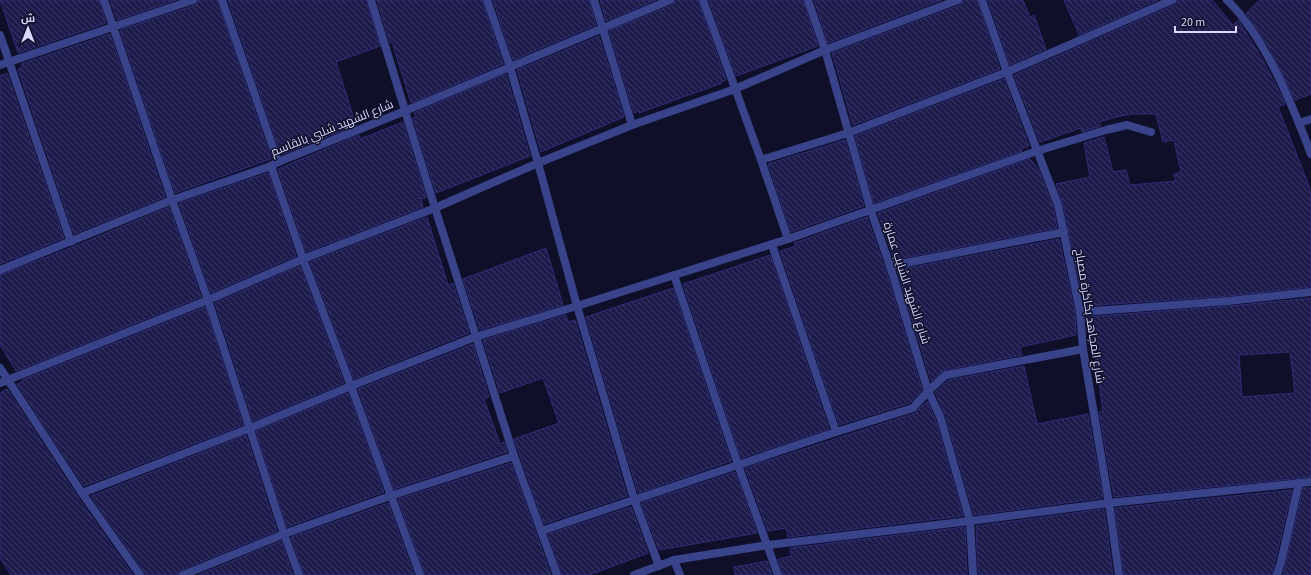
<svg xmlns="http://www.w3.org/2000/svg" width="1311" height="575" font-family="'Source Sans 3',Cairo,sans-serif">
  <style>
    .building { fill: url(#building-back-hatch); stroke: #2f2c78; fill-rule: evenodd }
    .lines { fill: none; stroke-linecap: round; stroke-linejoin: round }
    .street { stroke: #39438a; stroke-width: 8 }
    .labels { text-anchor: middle; stroke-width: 3; stroke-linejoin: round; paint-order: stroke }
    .street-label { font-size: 12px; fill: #d8d9ff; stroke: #100f29 }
  </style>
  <defs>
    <pattern id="building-back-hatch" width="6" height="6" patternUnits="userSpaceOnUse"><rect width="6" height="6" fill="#1d1b4b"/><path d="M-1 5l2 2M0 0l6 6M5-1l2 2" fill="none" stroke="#3d3c66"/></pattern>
  </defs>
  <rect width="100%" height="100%" fill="#100f29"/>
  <!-- building -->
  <g class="building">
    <polygon points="0,0 99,0 106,23 18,53"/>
    <polygon points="110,0 176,0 117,20"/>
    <polygon points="198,0 217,0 271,159 175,193 120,30 195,5 197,3"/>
    <polygon points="228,0 366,0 380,46 336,62 356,125 281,155"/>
    <polygon points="377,0 482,0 503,64 411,103 392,42 390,43"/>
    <polygon points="493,0 589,0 596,25 513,60"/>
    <polygon points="600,0 656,0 606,21"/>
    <polygon points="675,0 698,0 726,80 721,82 722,83 639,113 639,111 634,113 609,31 672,5"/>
    <polygon points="709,0 803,0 818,46 736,76"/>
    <polygon points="814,0 942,0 828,43"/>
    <polygon points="963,0 977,0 1000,69 853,125 832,53 960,5"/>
    <polygon points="988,0 1023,0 1030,17 1034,15 1046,49 1010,65"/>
    <polygon points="1064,0 1158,0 1079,35"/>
    <polygon points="1177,0 1212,0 1233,25 1238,20 1260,55 1281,95 1285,104 1278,107 1309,186 1311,197 1311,287 1228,296 1084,306 1063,204 1056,184 1090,177 1084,143 1104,137 1113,172 1126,170 1130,185 1176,181 1174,174 1181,172 1174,140 1163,142 1156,114 1132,114 1116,117 1099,122 1101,126 1082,132 1081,128 1040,142 1014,75 1174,5"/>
    <polygon points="1260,0 1311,0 1311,94 1295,100 1270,49 1246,13"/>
    <polygon points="110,34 165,197 74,234 18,69 23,67 21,64"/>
    <polygon points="599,36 624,117 541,152 517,70"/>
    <polygon points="7,73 64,238 0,264 0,76"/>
    <polygon points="506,74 530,156 436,193 413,118 416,117 414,113"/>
    <polygon points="1004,79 1029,146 1020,149 1022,151 874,203 855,136"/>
    <polygon points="403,122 426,197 421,199 423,207 306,252 278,169 359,135 360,139"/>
    <polygon points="845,140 864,206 791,232 768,164"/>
    <polygon points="1030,159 1038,168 1053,207 1057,228 894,260 878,213"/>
    <polygon points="268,173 296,256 211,293 179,203"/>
    <polygon points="169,207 201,297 16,371 0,345 0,275 73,247"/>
    <polygon points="427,217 448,285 453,283 469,333 354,379 310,262"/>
    <polygon points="867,217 885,268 922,390 910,403 839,425 780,251 796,246 794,243"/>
    <polygon points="1059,239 1075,313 1076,335 1020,347 1022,355 945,370 931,381 897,270"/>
    <polygon points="546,248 563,305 480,330 463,279"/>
    <polygon points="770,255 829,429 741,458 683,284"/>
    <polygon points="300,266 344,383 253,421 215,303"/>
    <polygon points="673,288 731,461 638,493 586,317"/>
    <path d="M1311,298V477L1114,497L1099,412L1103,411L1092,332L1087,333L1086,317L1229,306ZM1290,352L1295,393L1242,397L1239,355Z"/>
    <polygon points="205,307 243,425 84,486 17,384 23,381 22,380"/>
    <polygon points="566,315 568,322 575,320 627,496 544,524 514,439 559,423 543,378 500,393 483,340"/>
    <polygon points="473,344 489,397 484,399 500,444 504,442 507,452 394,489 358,389"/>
    <polygon points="1024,366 1037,424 1088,414 1103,498 974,515 945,414 935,392 949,380"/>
    <polygon points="7,389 77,496 133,575 11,575 0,558 0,393"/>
    <polygon points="348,393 384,492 287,527 256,431"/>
    <polygon points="927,401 935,418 963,516 788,537 786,528 768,531 745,468 915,413"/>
    <polygon points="246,435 277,531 181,570 178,575 145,575 144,572 91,496"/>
    <polygon points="511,463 551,575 425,575 398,499"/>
    <polygon points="735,472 757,533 659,550 641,503"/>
    <polygon points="1303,488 1311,488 1311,575 1283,575"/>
    <polygon points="1292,490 1272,575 1124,575 1115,508"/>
    <polygon points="388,503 414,575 304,575 291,537"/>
    <polygon points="631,507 648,553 589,575 562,575 548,534"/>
    <polygon points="1104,509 1113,575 978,575 976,526"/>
    <polygon points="965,527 967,575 783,575 778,559 791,556 790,548"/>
    <polygon points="281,541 293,575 198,575"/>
    <polygon points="767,561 772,575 735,575 734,567"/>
  </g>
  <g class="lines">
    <!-- street -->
    <g class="street">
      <polyline points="104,0 172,200 208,300 284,534 299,575"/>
      <polyline points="222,0 278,162"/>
      <polyline points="371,0 435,208 514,456 557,575"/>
      <polyline points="487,0 510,67 538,163 577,306 634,499 659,566"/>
      <polyline points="594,0 632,125"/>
      <polyline points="703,0 761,160 788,239"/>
      <polyline points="808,0 825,50 871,211 890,266 928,391 940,416 970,521 973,575"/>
      <polyline points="982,0 1007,72 1058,205 1080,312 1083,349 1109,503 1119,575"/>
      <path d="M1227,0C1265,37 1292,104 1311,154"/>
      <polyline points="0,35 71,242"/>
      <polyline points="0,65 193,0"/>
      <polyline points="1299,123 1311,119"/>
      <polyline points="761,160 848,133 1007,72 1172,0"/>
      <polyline points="271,166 303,259 351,386 420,575"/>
      <polyline points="772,245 836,432"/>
      <polyline points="890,266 1064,232"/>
      <polyline points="0,270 172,200 271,166 278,162 405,111 670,0"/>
      <polyline points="674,275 738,465 778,575"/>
      <polyline points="1080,312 1228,301 1311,292"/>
      <polyline points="0,368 82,493 140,575"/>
      <polyline points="0,383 208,300 303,259 435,208 538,163 632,125 735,89 825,50 958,0"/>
      <polyline points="82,493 250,428 351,386 475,337 577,306 788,239 1037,151 1106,130 1127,125 1151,132"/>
      <polyline points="541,531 836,432 913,408 928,391 946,375 1083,349"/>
      <polyline points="674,560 680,575"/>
      <polyline points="183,575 284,534 390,496 514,456"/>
      <polyline points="634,575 674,560 768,545 970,521 1109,503 1311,482"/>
      <polyline points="1277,575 1281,562 1299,483"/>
    </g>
  </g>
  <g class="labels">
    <!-- street labels -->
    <g class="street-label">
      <text transform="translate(332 128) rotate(-22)" y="4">شارع الشهيد شلبي بالقاسم</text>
      <text transform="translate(907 283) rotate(72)" y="4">شارع الشهيد الشايب عمارة</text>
      <text transform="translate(1090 316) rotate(81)" y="4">شارع المجاهد بكاكرة مصباح</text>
    </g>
  </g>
  <!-- north arrow -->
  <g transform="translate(28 28)" stroke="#100f29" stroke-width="3" paint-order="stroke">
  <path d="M0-3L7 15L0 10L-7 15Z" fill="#d8d9ff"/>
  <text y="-6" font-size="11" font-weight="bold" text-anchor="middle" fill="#d8d9ff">ش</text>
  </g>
  <!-- scale -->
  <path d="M1175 26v6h61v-6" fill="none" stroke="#d8d9ff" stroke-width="2"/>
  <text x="1181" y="26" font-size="12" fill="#d8d9ff" stroke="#100f29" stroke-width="3" paint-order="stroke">20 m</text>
</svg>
